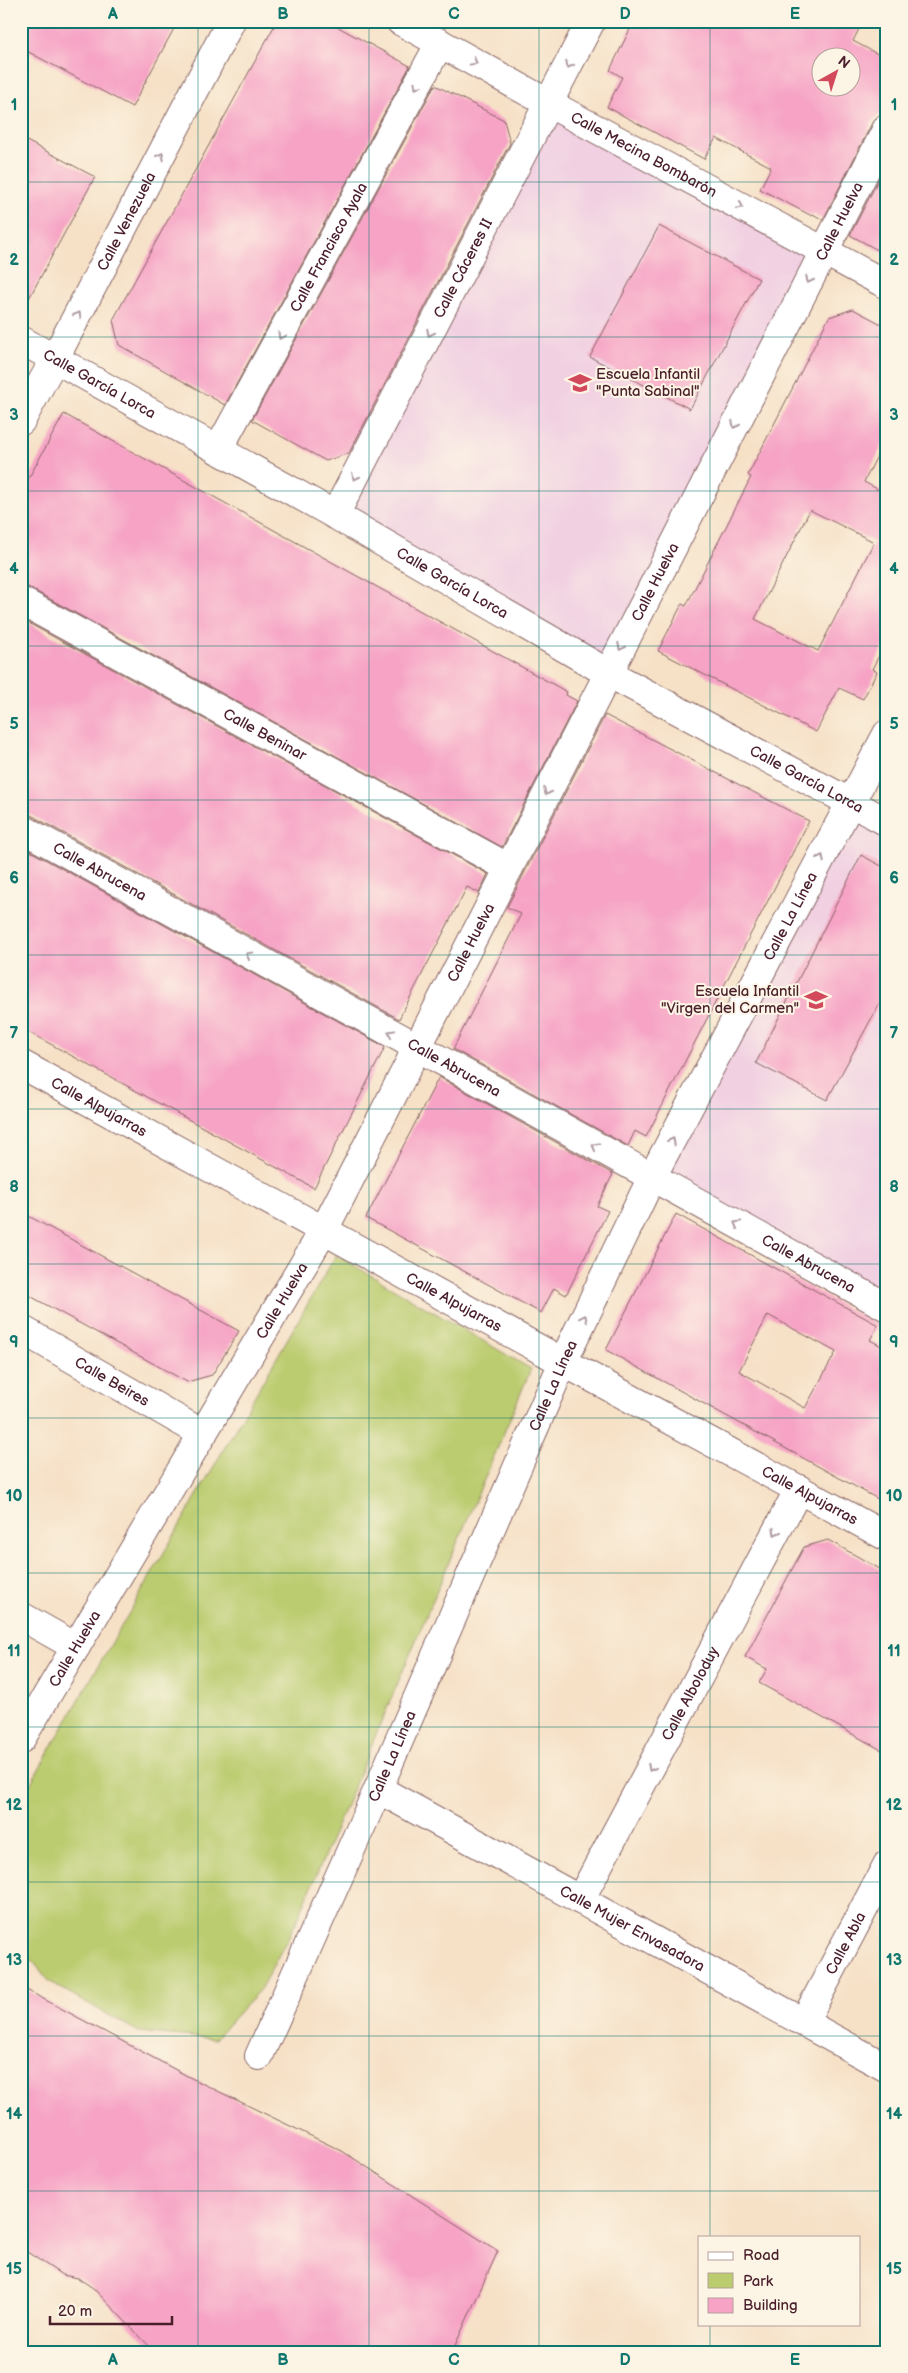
<svg xmlns="http://www.w3.org/2000/svg" width="908" height="2373" font-family="'Balsamiq Sans',sans-serif">
  <style>
    .built { fill: #f1d0e2 }
    .green { fill: #bbcc6f; stroke: #82764d }
    .building { fill: #f6a3c5; fill-rule: evenodd }
    .lines { fill: none; stroke-linecap: round; stroke-linejoin: round }
    .street-casing { stroke: #866362; stroke-width: 30 }
    .secondary-casing { stroke: #866362; stroke-width: 30 }
    .street { stroke: #fff; stroke-width: 28 }
    .secondary { stroke: #fff; stroke-width: 28 }
    .oneway { stroke: #ae9aa0 }
    .grid { fill: none; stroke: #0f766e; stroke-width: 1; stroke-opacity: 0.55 }
    .labels { text-anchor: middle; stroke-width: 4; stroke-linejoin: round; paint-order: stroke }
    .street-label { font-size: 15px; fill: #4a1f2b; stroke: #fcf5e5 }
    .poi-label { font-size: 15px; fill: #4a1f2b; stroke: #fcf5e5; text-anchor: start }
    .neatline { fill: none; stroke: #0f766e; stroke-width: 2 }
    .grid-label { font-size: 16px; text-anchor: middle; font-weight: bold; fill: #0f766e }
  </style>
  <rect width="100%" height="100%" fill="#fcf5e5"/>
  <filter id="ink" filterUnits="userSpaceOnUse"><feTurbulence type="fractalNoise" baseFrequency=".02" numOctaves="2"/><feDisplacementMap in="SourceGraphic" scale="10" xChannelSelector="R" yChannelSelector="G"/><feConvolveMatrix kernelMatrix="1 2 1 2 8 2 1 2 1" color-interpolation-filters="sRGB"/></filter>
  <filter id="wash" filterUnits="userSpaceOnUse"><feTurbulence type="fractalNoise" baseFrequency=".0096" numOctaves="4" result="noise"/><feDisplacementMap in="SourceGraphic" scale="20" xChannelSelector="R" yChannelSelector="G"/><feGaussianBlur stdDeviation="1.12" result="paint"/><feColorMatrix in="noise" values="0 0 0 0 0 0 0 0 0 0 0 0 0 0 0 0 0 1.4 0 .05"/><feComposite in="paint" operator="in"/></filter>
  <g filter="url(#wash)">
    <rect width="100%" height="100%" fill="#f6e1c7"/>
    <!-- built -->
    <g class="built">
      <polygon points="548,103 824,251 608,673 335,515"/>
      <polygon points="850,801 887,822 887,1307 652,1177"/>
    </g>
    <!-- green -->
    <polygon class="green" points="336,1255 531,1369 296,1923 261,1988 215,2039 139,2032 50,1982 21,1947 21,1800"/>
    <g id="blocks">
      <!-- building -->
      <g class="building">
        <polygon points="21,21 178,21 132,107 21,48"/>
        <polygon points="277,21 327,21 410,66 225,405 119,345 113,320"/>
        <path d="M634,21H863L853,41L887,59V112L879,115L873,121L823,220L813,214L812,216L760,189L771,167L716,138L704,159L607,107L622,77L610,70ZM820,58H850V88H820Z"/>
        <polygon points="435,85 504,120 510,143 349,453 326,461 252,420"/>
        <polygon points="21,138 95,177 21,313"/>
        <polygon points="887,163 887,255 850,235"/>
        <polygon points="659,226 759,279 690,409 590,357"/>
        <path d="M853,309L887,327V436L864,482L887,494V640L872,669L877,672L863,699L839,688L816,732L658,651L682,604L686,606L751,477L748,475L829,317ZM810,510L874,542L818,651L755,619Z"/>
        <polygon points="64,414 567,692 566,695 577,701 502,847 28,587 21,585 21,492"/>
        <polygon points="21,619 488,874 479,893 467,887 399,1019 29,814 21,812"/>
        <polygon points="605,715 809,821 646,1137 635,1131 628,1146 453,1049 521,914 507,907"/>
        <polygon points="21,846 385,1047 314,1188 21,1028"/>
        <polygon points="861,855 887,869 887,990 827,1100 756,1063"/>
        <polygon points="439,1077 613,1174 597,1206 608,1211 566,1295 554,1288 541,1313 366,1218"/>
        <polygon points="21,1212 239,1331 212,1375 187,1382 21,1291"/>
        <path d="M676,1214L878,1325L870,1340L887,1349V1504L606,1350ZM768,1315L836,1352L805,1408L739,1371Z"/>
        <polygon points="828,1540 887,1573 887,1753 759,1683 767,1669 745,1657 804,1547"/>
        <polygon points="21,1987 191,2078 342,2151 498,2251 452,2352 155,2352 93,2288 78,2278 62,2275 21,2248"/>
      </g>
    </g>
  </g>
  <g filter="url(#ink)">
    <use href="#blocks" fill-opacity="0" stroke="#866362" stroke-width="1"/>
    <g class="lines">
      <defs>
        <g id="street">
          <path id="s1" d="M400,21L548,103L887,285"/>
          <polyline points="21,421 55,358"/>
          <path id="s2" d="M218,450L440,43"/>
          <path id="s3" d="M335,515L591,21"/>
          <path id="s4" d="M21,601L509,868"/>
          <path id="s5" d="M21,828L887,1307"/>
          <path id="s6" d="M21,1329L203,1434"/>
          <polyline points="21,1616 76,1647"/>
          <path id="s7" d="M21,1739L324,1230L887,128"/>
          <path id="s8" d="M378,1789L887,2068"/>
          <path id="s9" d="M580,1900L799,1489"/>
          <path id="s10" d="M804,2022L887,1865"/>
          <path id="s11" d="M259,2056L378,1789L563,1362L652,1177L887,734"/>
        </g>
        <g id="secondary">
          <path id="s12" d="M21,340L335,515L608,673L887,822"/>
          <path id="s13" d="M55,358L231,21"/>
          <path id="s14" d="M21,1064L563,1362L887,1537"/>
        </g>
      </defs>
      <!-- street casing -->
      <use href="#street" class="street-casing"/>
      <!-- secondary casing -->
      <use href="#secondary" class="secondary-casing"/>
      <!-- street -->
      <use href="#street" class="street"/>
      <!-- secondary -->
      <use href="#secondary" class="secondary"/>
    </g>
    <!-- one-way arrows -->
    <defs><path id="oneway-chevron" d="M-2-3.5L2.5 0L-2 3.5" fill="none" stroke-width="1.6" stroke-linecap="round" stroke-linejoin="round" transform="scale(1.25)"/></defs>
    <g class="oneway">
      <use href="#oneway-chevron" transform="translate(474 62) rotate(29)"/>
      <use href="#oneway-chevron" transform="translate(569 65) rotate(117)"/>
      <use href="#oneway-chevron" transform="translate(417 86) rotate(119)"/>
      <use href="#oneway-chevron" transform="translate(161 156) rotate(-62)"/>
      <use href="#oneway-chevron" transform="translate(740 206) rotate(28)"/>
      <use href="#oneway-chevron" transform="translate(809 280) rotate(117)"/>
      <use href="#oneway-chevron" transform="translate(78 315) rotate(-62)"/>
      <use href="#oneway-chevron" transform="translate(430 333) rotate(117)"/>
      <use href="#oneway-chevron" transform="translate(281 336) rotate(119)"/>
      <use href="#oneway-chevron" transform="translate(735 425) rotate(117)"/>
      <use href="#oneway-chevron" transform="translate(355 477) rotate(117)"/>
      <use href="#oneway-chevron" transform="translate(621 647) rotate(117)"/>
      <use href="#oneway-chevron" transform="translate(547 792) rotate(117)"/>
      <use href="#oneway-chevron" transform="translate(821 858) rotate(-62)"/>
      <use href="#oneway-chevron" transform="translate(249 955) rotate(-151)"/>
      <use href="#oneway-chevron" transform="translate(391 1033) rotate(-151)"/>
      <use href="#oneway-chevron" transform="translate(672 1141) rotate(-62)"/>
      <use href="#oneway-chevron" transform="translate(595 1146) rotate(-151)"/>
      <use href="#oneway-chevron" transform="translate(737 1224) rotate(-151)"/>
      <use href="#oneway-chevron" transform="translate(584 1318) rotate(-64)"/>
      <use href="#oneway-chevron" transform="translate(776 1532) rotate(118)"/>
      <use href="#oneway-chevron" transform="translate(651 1768) rotate(118)"/>
    </g>
  </g>
  <!-- grid -->
  <path class="grid" d="M198,21V2352M369,21V2352M539,21V2352M710,21V2237M21,182H887M21,337H887M21,491H887M21,646H887M21,800H887M21,955H887M21,1109H887M21,1264H887M21,1418H887M21,1573H887M21,1727H887M21,1882H887M21,2036H887M21,2191H887M710,2324V2352"/>
  <!-- icons -->
  <defs>
    <symbol id="school-bare" viewBox="-9 -9 18 18"><path d="M0-5L7-2L0 1L-7-2ZM-4 1L0 2.5L4 1V4Q0 6-4 4Z" fill="#d1495b" stroke="#fcf5e5" stroke-width="2.5" paint-order="stroke"/></symbol>
  </defs>
  <g fill-rule="evenodd">
    <use href="#school-bare" x="564" y="367" width="32" height="32"/>
    <use href="#school-bare" x="800" y="984" width="32" height="32"/>
  </g>
  <g class="labels">
    <!-- street labels -->
    <g class="street-label">
      <text dy="5" stroke="none"><textPath href="#s1" startOffset="278">Calle Mecina Bombarón</textPath></text>
      <text dy="5" stroke="none"><textPath href="#s7" startOffset="1725">Calle Huelva</textPath></text>
      <text dy="5" stroke="none"><textPath href="#s13" startOffset="154">Calle Venezuela</textPath></text>
      <text dy="5" stroke="none"><textPath href="#s2" startOffset="231">Calle Francisco Ayala</textPath></text>
      <text dy="5" stroke="none"><textPath href="#s3" startOffset="278">Calle Cáceres II</textPath></text>
      <text dy="5" stroke="none"><textPath href="#s12" startOffset="90">Calle García Lorca</textPath></text>
      <text dy="5" stroke="none"><textPath href="#s7" startOffset="1320">Calle Huelva</textPath></text>
      <text dy="5" stroke="none"><textPath href="#s12" startOffset="495">Calle García Lorca</textPath></text>
      <text dy="5" stroke="none"><textPath href="#s4" startOffset="278">Calle Beninar</textPath></text>
      <text dy="5" stroke="none"><textPath href="#s12" startOffset="900">Calle García Lorca</textPath></text>
      <text dy="5" stroke="none"><textPath href="#s5" startOffset="90">Calle Abrucena</textPath></text>
      <text dy="5" stroke="none"><textPath href="#s11" startOffset="1258">Calle La Línea</textPath></text>
      <text dy="5" stroke="none"><textPath href="#s7" startOffset="915">Calle Huelva</textPath></text>
      <text dy="5" stroke="none"><textPath href="#s5" startOffset="495">Calle Abrucena</textPath></text>
      <text dy="5" stroke="none"><textPath href="#s14" startOffset="89">Calle Alpujarras</textPath></text>
      <text dy="5" stroke="none"><textPath href="#s5" startOffset="900">Calle Abrucena</textPath></text>
      <text dy="5" stroke="none"><textPath href="#s7" startOffset="510">Calle Huelva</textPath></text>
      <text dy="5" stroke="none"><textPath href="#s14" startOffset="494">Calle Alpujarras</textPath></text>
      <text dy="5" stroke="none"><textPath href="#s6" startOffset="105">Calle Beires</textPath></text>
      <text dy="5" stroke="none"><textPath href="#s11" startOffset="732">Calle La Línea</textPath></text>
      <text dy="5" stroke="none"><textPath href="#s14" startOffset="899">Calle Alpujarras</textPath></text>
      <text dy="5" stroke="none"><textPath href="#s7" startOffset="105">Calle Huelva</textPath></text>
      <text dy="5" stroke="none"><textPath href="#s9" startOffset="234">Calle Alboloduy</textPath></text>
      <text dy="5" stroke="none"><textPath href="#s11" startOffset="328">Calle La Línea</textPath></text>
      <text dy="5" stroke="none"><textPath href="#s8" startOffset="290">Calle Mujer Envasadora</textPath></text>
      <text dy="5" stroke="none"><textPath href="#s10" startOffset="89">Calle Abla</textPath></text>
    </g>
    <!-- poi labels -->
    <g class="poi-label">
      <text x="596" y="379">Escuela Infantil<tspan x="596" dy="17">"Punta Sabinal"</tspan></text>
      <text x="799" y="996" text-anchor="end">Escuela Infantil<tspan x="799" dy="17">"Virgen del Carmen"</tspan></text>
    </g>
  </g>
  <!-- margin -->
  <rect width="908" height="2373" fill="none" stroke="#fcf5e5" stroke-width="55"/>
  <!-- legend -->
  <rect x="698" y="2236" width="162" height="90" fill="#fcf5e5" stroke="#b59f9b"/>
  <rect x="708" y="2252" width="25" height="8" fill="#ffffff" stroke="#b59f9b"/>
  <text x="743" y="2260" font-size="15" fill="#4a1f2b">Road</text>
  <rect x="708" y="2273" width="25" height="15" fill="#bbcc6f" stroke="#b59f9b"/>
  <text x="743" y="2286" font-size="15" fill="#4a1f2b">Park</text>
  <rect x="708" y="2298" width="25" height="15" fill="#f6a3c5" stroke="#b59f9b"/>
  <text x="743" y="2310" font-size="15" fill="#4a1f2b">Building</text>
  <!-- north arrow -->
  <g transform="translate(836 72) rotate(39)"><circle r="24" fill="#fcf5e5" stroke="#b59f9b"/>
  <path d="M0-4L9 19L0 12L-9 19Z" fill="#d1495b"/>
  <text y="-8" font-size="14" font-weight="bold" text-anchor="middle" fill="#4a1f2b">N</text>
  </g>
  <!-- scale -->
  <path d="M50 2316v8h122v-8" fill="none" stroke="#4a1f2b" stroke-width="2.5"/>
  <text x="58" y="2316" font-size="15" fill="#4a1f2b" stroke="#fcf5e5" stroke-width="4" paint-order="stroke">20 m</text>
  <rect x="28" y="28" width="852" height="2318" class="neatline"/>
  <g class="grid-label">
    <text x="113" y="19">A</text>
    <text x="283" y="19">B</text>
    <text x="454" y="19">C</text>
    <text x="625" y="19">D</text>
    <text x="795" y="19">E</text>
    <text x="14" y="110">1</text>
    <text x="894" y="110">1</text>
    <text x="14" y="265">2</text>
    <text x="894" y="265">2</text>
    <text x="14" y="420">3</text>
    <text x="894" y="420">3</text>
    <text x="14" y="574">4</text>
    <text x="894" y="574">4</text>
    <text x="14" y="729">5</text>
    <text x="894" y="729">5</text>
    <text x="14" y="883">6</text>
    <text x="894" y="883">6</text>
    <text x="14" y="1038">7</text>
    <text x="894" y="1038">7</text>
    <text x="14" y="1192">8</text>
    <text x="894" y="1192">8</text>
    <text x="14" y="1347">9</text>
    <text x="894" y="1347">9</text>
    <text x="14" y="1501">10</text>
    <text x="894" y="1501">10</text>
    <text x="14" y="1656">11</text>
    <text x="894" y="1656">11</text>
    <text x="14" y="1810">12</text>
    <text x="894" y="1810">12</text>
    <text x="14" y="1965">13</text>
    <text x="894" y="1965">13</text>
    <text x="14" y="2119">14</text>
    <text x="894" y="2119">14</text>
    <text x="14" y="2274">15</text>
    <text x="894" y="2274">15</text>
    <text x="113" y="2365">A</text>
    <text x="283" y="2365">B</text>
    <text x="454" y="2365">C</text>
    <text x="625" y="2365">D</text>
    <text x="795" y="2365">E</text>
  </g>
</svg>
